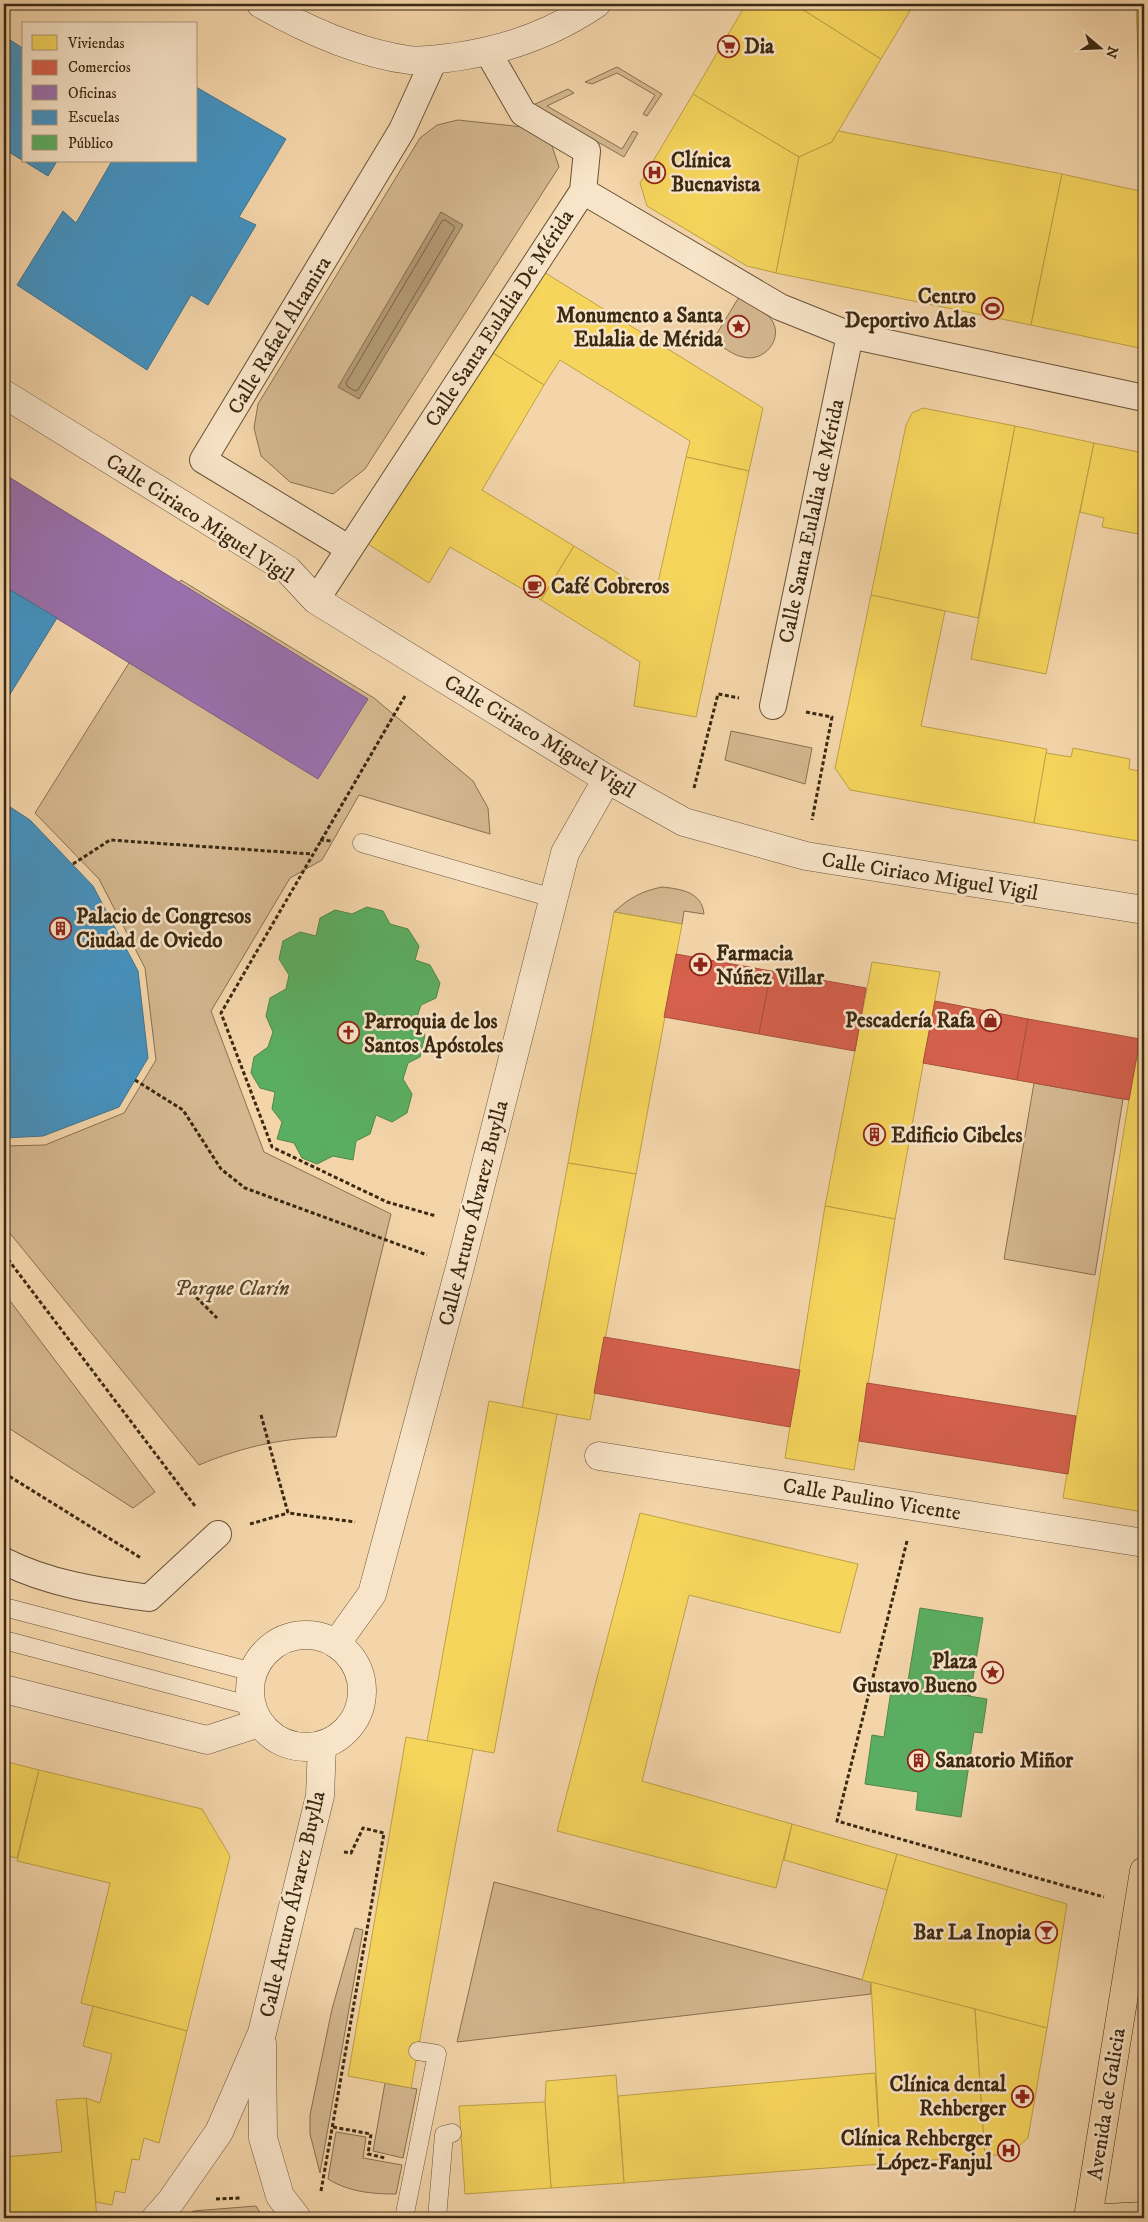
<svg xmlns="http://www.w3.org/2000/svg" width="1148" height="2222" font-family="'IM FELL DW Pica',serif">
  <style>
    .green { fill: #d5b890; stroke: #887051 }
    .water { fill: #b59b76; stroke: #846d4e }
    .homes { fill: #f6d55c; stroke: #bea146 }
    .shops { fill: #d6604d; stroke: #a8503b }
    .offices { fill: #9970ab; stroke: #7d5b7d }
    .schools { fill: #4393c3; stroke: #41738e }
    .public { fill: #5aae61; stroke: #518649 }
    .lines { fill: none; stroke-linecap: round; stroke-linejoin: round }
    .shore { stroke: #786244; stroke-width: 1 }
    .service-casing { stroke: #695438; stroke-width: 19 }
    .pedestrian-casing { stroke: #695438; stroke-width: 28 }
    .minor-casing { stroke: #695438; stroke-width: 29 }
    .trunk-casing { stroke: #3b2912; stroke-width: 29 }
    .path { stroke: #3b2912; stroke-width: 3; stroke-dasharray: 4 2.5; stroke-linecap: butt }
    .service { stroke: #f8e4c8; stroke-width: 18 }
    .pedestrian { stroke: #f8e4c8; stroke-width: 26 }
    .minor { stroke: #f8e4c8; stroke-width: 28 }
    .trunk { stroke: #f4d5aa; stroke-width: 28 }
    .labels { text-anchor: middle; stroke-width: 5; stroke-linejoin: round; paint-order: stroke }
    .poi-label { font-size: 21px; font-weight: bold; fill: #3b2912; stroke: #f8e4c8; text-anchor: start }
    .street-label { font-size: 21px; fill: #3b2912; stroke: #f8e4c8 }
    .park-label { font-size: 21px; font-style: italic; fill: #5a462b; stroke: #f8e4c8 }
  </style>
  <rect width="100%" height="100%" fill="#f4d5aa"/>
  <filter id="stains"><feTurbulence type="fractalNoise" baseFrequency=".004" numOctaves="4"/><feColorMatrix values="0 0 0 0 .2 0 0 0 0 .09 0 0 0 0 .02 0 0 0 .5 -.17"/></filter>
  <radialGradient id="worn" r=".72"><stop offset=".6" stop-color="#630" stop-opacity="0"/><stop offset="1" stop-color="#630" stop-opacity=".3"/></radialGradient>
  <!-- green -->
  <g class="green">
    <polygon points="617,67 662,94 647,116 643,114 655,95 617,73 592,84 585,82"/>
    <polygon points="568,89 574,93 547,106 622,149 633,131 638,133 624,157 533,105"/>
    <polygon points="458,120 523,127 551,143 559,167 365,469 333,494 290,482 261,456 254,428 258,404 420,138 437,125"/>
    <path d="M739,297C750,304 764,309 771,319C785,338 764,363 743,357C732,355 722,346 713,340Z"/>
    <path d="M181,580L374,698L473,781L488,808L490,834L359,795L322,860L290,878L211,1011L264,1152L391,1214L336,1437C287,1437 244,1446 199,1465L4,1226V1146L45,1145L124,1113L156,1060L145,968L99,879L35,813Z"/>
    <polygon points="731,731 812,748 805,784 725,760"/>
    <path d="M662,887C681,889 702,892 704,914L684,911L682,924L614,912C629,898 642,891 662,887Z"/>
    <polygon points="1034,1083 1123,1099 1095,1275 1004,1259"/>
    <polygon points="4,1293 155,1492 133,1508 4,1425"/>
    <polygon points="494,1882 871,1982 871,1994 457,2042"/>
    <polygon points="355,1928 363,1930 320,2173 310,2134 310,2115 332,2009"/>
    <polygon points="385,2083 417,2089 403,2158 373,2151"/>
    <path d="M336,2132L366,2137L363,2158L402,2165L396,2194C372,2194 349,2192 328,2179Z"/>
    <polygon points="256,2206 263,2218 188,2218 193,2211"/>
  </g>
  <!-- water -->
  <polygon class="water" points="441,212 463,225 359,399 338,387"/>
  <!-- homes -->
  <g class="homes">
    <polygon points="746,4 794,4 881,59 832,142 799,157 693,94"/>
    <polygon points="794,4 914,4 881,59"/>
    <polygon points="1136,4 1144,4 1144,54 1138,54"/>
    <polygon points="1138,54 1144,54 1144,152"/>
    <polygon points="693,94 799,157 776,273 747,266 647,206 640,183"/>
    <polygon points="838,131 1062,174 1031,325 776,273 799,157 832,142"/>
    <polygon points="1062,174 1144,192 1144,349 1031,325"/>
    <polygon points="539,269 763,408 749,471 686,457 690,441 560,360 544,385 488,350"/>
    <polygon points="488,350 544,385 482,490 574,546 541,600 450,547 429,583 368,544"/>
    <polygon points="923,408 1015,426 978,618 871,595 906,425 912,413"/>
    <polygon points="1015,426 1094,443 1046,674 971,659"/>
    <polygon points="1094,443 1144,453 1144,535 1102,527 1104,518 1080,512"/>
    <polygon points="686,457 749,471 696,717 634,706 640,662 541,600 574,546 655,596"/>
    <polygon points="871,595 945,611 921,726 1047,749 1034,823 850,790 835,768"/>
    <polygon points="1073,748 1130,759 1129,769 1144,772 1144,842 1034,823 1046,753 1071,757"/>
    <polygon points="614,912 682,924 636,1174 568,1163"/>
    <polygon points="872,962 940,972 895,1219 825,1206"/>
    <polygon points="1143,1015 1144,1496 1142,1512 1063,1498"/>
    <polygon points="568,1163 636,1174 590,1420 522,1408"/>
    <polygon points="825,1206 895,1219 854,1470 785,1458"/>
    <polygon points="489,1401 557,1414 494,1753 427,1741"/>
    <polygon points="640,1513 858,1564 840,1633 689,1595 642,1781 792,1824 776,1888 557,1831"/>
    <polygon points="406,1737 473,1749 411,2088 348,2076"/>
    <polygon points="4,1761 39,1770 17,1858 4,1855"/>
    <polygon points="39,1770 202,1809 230,1856 187,2031 81,2003 110,1883 17,1861"/>
    <polygon points="792,1824 897,1854 887,1890 784,1860"/>
    <polygon points="897,1854 1067,1904 1047,2028 862,1980"/>
    <polygon points="871,1982 975,2009 985,2156 881,2164"/>
    <polygon points="93,2006 187,2031 159,2143 144,2138 139,2160 132,2159 125,2193 115,2191 112,2205 96,2202 86,2098 100,2103 112,2054 83,2046"/>
    <polygon points="975,2009 1047,2028 1028,2138 1010,2154 985,2156"/>
    <polygon points="875,2073 881,2164 624,2183 618,2096"/>
    <polygon points="616,2075 624,2183 551,2188 545,2102 546,2081"/>
    <polygon points="86,2098 97,2218 4,2218 4,2157 62,2152 56,2100"/>
    <polygon points="545,2102 551,2188 465,2194 459,2106"/>
  </g>
  <!-- shops -->
  <g class="shops">
    <polygon points="676,954 771,971 759,1034 664,1017"/>
    <polygon points="771,971 866,988 855,1051 759,1034"/>
    <polygon points="935,1001 1028,1019 1017,1080 923,1063"/>
    <polygon points="1028,1019 1140,1039 1129,1100 1017,1080"/>
    <polygon points="604,1337 800,1370 790,1427 594,1393"/>
    <polygon points="867,1383 1076,1416 1068,1474 859,1441"/>
  </g>
  <!-- offices -->
  <polygon class="offices" points="4,474 368,699 318,779 4,586"/>
  <!-- schools -->
  <g class="schools">
    <polygon points="4,36 24,49 24,161 57,161 48,176 4,149"/>
    <polygon points="196,87 286,139 239,217 256,225 208,305 191,295 147,370 17,285 63,211 76,223 112,161 196,161"/>
    <polygon points="4,586 57,618 4,704"/>
    <polygon points="4,803 30,820 93,886 138,971 148,1058 119,1107 43,1136 4,1138"/>
  </g>
  <!-- public -->
  <g class="public">
    <polygon points="367,907 383,911 390,924 408,929 419,946 415,960 430,965 440,983 436,998 421,1005 416,1020 425,1035 420,1057 408,1063 403,1079 412,1094 407,1113 392,1122 376,1115 370,1134 356,1141 353,1160 333,1156 317,1164 302,1158 294,1143 277,1139 282,1122 272,1109 275,1092 260,1088 251,1073 254,1057 268,1047 273,1032 266,1016 270,998 286,989 289,975 279,959 283,941 300,932 316,936 320,918 335,910 352,914"/>
    <polygon points="920,1608 983,1618 970,1696 907,1687"/>
    <polygon points="892,1684 987,1699 982,1733 974,1732 961,1817 916,1810 918,1792 865,1784 872,1735 884,1737"/>
  </g>
  <g class="lines">
    <!-- shore -->
    <polygon class="shore" points="445,220 454,226 454,229 358,390 355,391 347,386 346,383 442,221"/>
    <defs>
      <g id="service">
        <polyline points="362,843 553,898"/>
        <polyline points="4,1607 253,1672"/>
        <polyline points="4,1640 252,1706"/>
        <polyline points="404,2218 437,2054 418,2051"/>
        <polyline points="437,2218 444,2135 452,2133"/>
      </g>
      <g id="pedestrian">
        <polyline points="583,191 780,307 850,335"/>
        <polyline points="348,548 203,460 402,130 434,60"/>
        <polyline points="316,600 583,191 587,151 523,113 488,52"/>
        <polyline points="773,706 850,335 1144,398"/>
        <path d="M4,1561C49,1584 100,1591 149,1598L218,1534"/>
      </g>
      <g id="minor">
        <path d="M261,4C307,30 357,53 409,60C424,62 440,59 455,57C506,50 553,33 596,4"/>
        <polyline points="4,394 288,570 316,600 607,779 684,822 806,856 1144,910"/>
        <polyline points="599,1456 1144,1543"/>
        <circle cx="306" cy="1691" r="56"/>
        <polyline points="336,1644 372,1594 460,1267 565,853 607,779"/>
        <polyline points="4,1689 207,1740 259,1723"/>
        <polyline points="262,2043 263,2138 280,2196 297,2218"/>
        <polyline points="156,2218 171,2201 219,2132 262,2033 320,1796 322,1745"/>
      </g>
      <g id="trunk">
        <polyline points="1088,2218 1144,1871"/>
        <polyline points="1104,2218 1144,2216"/>
      </g>
    </defs>
    <!-- service casing -->
    <use href="#service" class="service-casing"/>
    <!-- pedestrian casing -->
    <use href="#pedestrian" class="pedestrian-casing"/>
    <!-- minor casing -->
    <use href="#minor" class="minor-casing"/>
    <!-- trunk casing -->
    <use href="#trunk" class="trunk-casing"/>
    <!-- path -->
    <g class="path">
      <polyline points="405,696 221,1013 272,1147 387,1202 436,1216"/>
      <polyline points="806,712 832,717 812,820"/>
      <polyline points="694,788 718,694 739,698"/>
      <polyline points="320,840 332,841"/>
      <polyline points="73,864 110,840 312,854"/>
      <polyline points="135,1080 183,1110 221,1169 245,1188 427,1255"/>
      <polyline points="4,1254 195,1506"/>
      <polyline points="187,1288 217,1318"/>
      <polyline points="261,1415 288,1513 355,1522"/>
      <polyline points="4,1473 141,1558"/>
      <polyline points="250,1524 288,1513"/>
      <polyline points="907,1541 837,1821 1104,1897"/>
      <polyline points="333,2127 371,2134 368,2154 385,2158"/>
      <polyline points="321,2191 384,1833 363,1828 351,1853 344,1852"/>
      <polyline points="216,2199 242,2198"/>
    </g>
    <!-- service -->
    <use href="#service" class="service"/>
    <!-- pedestrian -->
    <use href="#pedestrian" class="pedestrian"/>
    <!-- minor -->
    <use href="#minor" class="minor"/>
    <!-- trunk -->
    <use href="#trunk" class="trunk"/>
  </g>
  <!-- icons -->
  <defs>
    <symbol id="supermarket-ring" viewBox="-11 -11 22 22"><circle r="9.5" fill="#f8e4c8" stroke="#8f2418" stroke-width="1.5"/><path d="M-6-5.5h2.5l.6 2H6L4.5 2H-2.5L-4.4-4H-6ZM-1.5 3.2a1.3 1.3 0 1 0 .1 0ZM3 3.2a1.3 1.3 0 1 0 .1 0Z" fill="#8f2418"/></symbol>
    <symbol id="hospital-ring" viewBox="-11 -11 22 22"><circle r="9.5" fill="#f8e4c8" stroke="#8f2418" stroke-width="1.5"/><path d="M-5-5h3v3.5h4V-5h3V5h-3V1.5h-4V5h-3Z" fill="#8f2418"/></symbol>
    <symbol id="stadium-ring" viewBox="-11 -11 22 22"><circle r="9.5" fill="#f8e4c8" stroke="#8f2418" stroke-width="1.5"/><path d="M0-5a6.5 5 0 1 0 0 10a6.5 5 0 1 0 0-10ZM-3.5-1.8h7v3.6h-7Z" fill="#8f2418"/></symbol>
    <symbol id="sight-ring" viewBox="-11 -11 22 22"><circle r="9.5" fill="#f8e4c8" stroke="#8f2418" stroke-width="1.5"/><path d="M0-6L1.8-2.2L6-1.7L2.9 1.2L3.7 5.4L0 3.3L-3.7 5.4L-2.9 1.2L-6-1.7L-1.8-2.2Z" fill="#8f2418"/></symbol>
    <symbol id="cafe-ring" viewBox="-11 -11 22 22"><circle r="9.5" fill="#f8e4c8" stroke="#8f2418" stroke-width="1.5"/><path d="M-5.5-4.5H6V0H3Q3 3.5 0 3.5H-2.5Q-5.5 3.5-5.5 0ZM3-3.2v2h1.7v-2ZM-6 4.5H4V6H-6Z" fill="#8f2418"/></symbol>
    <symbol id="building-ring" viewBox="-11 -11 22 22"><circle r="9.5" fill="#f8e4c8" stroke="#8f2418" stroke-width="1.5"/><path d="M-4-6H4V6H1V3H-1V6H-4ZM-2.5-4.3h1.7v1.8h-1.7ZM.8-4.3h1.7v1.8H.8ZM-2.5-1h1.7V.8h-1.7ZM.8-1h1.7V.8H.8Z" fill="#8f2418"/></symbol>
    <symbol id="pharmacy-ring" viewBox="-11 -11 22 22"><circle r="9.5" fill="#f8e4c8" stroke="#8f2418" stroke-width="1.5"/><path d="M-2-6h4v4h4v4h-4v4h-4v-4h-4v-4h4Z" fill="#8f2418"/></symbol>
    <symbol id="shop-ring" viewBox="-11 -11 22 22"><circle r="9.5" fill="#f8e4c8" stroke="#8f2418" stroke-width="1.5"/><path d="M-5-2.5h2.3a2.7 3.5 0 0 1 5.4 0H5L5.5 6h-11ZM-1.5-2.5h3a1.5 2.3 0 0 0-3 0Z" fill="#8f2418"/></symbol>
    <symbol id="church-ring" viewBox="-11 -11 22 22"><circle r="9.5" fill="#f8e4c8" stroke="#8f2418" stroke-width="1.5"/><path d="M-1.2-6h2.4v3.5h3.3v2.4h-3.3V6h-2.4V-.1h-3.3v-2.4h3.3Z" fill="#8f2418"/></symbol>
    <symbol id="bar-ring" viewBox="-11 -11 22 22"><circle r="9.5" fill="#f8e4c8" stroke="#8f2418" stroke-width="1.5"/><path d="M-6-5H6L.8 .8V4.5H3.5V6h-7V4.5H-.8V.8Z" fill="#8f2418"/></symbol>
  </defs>
  <g fill-rule="evenodd">
    <use href="#supermarket-ring" x="716" y="34" width="25" height="25"/>
    <use href="#hospital-ring" x="642" y="160" width="25" height="25"/>
    <use href="#stadium-ring" x="980" y="296" width="25" height="25"/>
    <use href="#sight-ring" x="726" y="314" width="25" height="25"/>
    <use href="#cafe-ring" x="522" y="574" width="25" height="25"/>
    <use href="#building-ring" x="48" y="916" width="25" height="25"/>
    <use href="#pharmacy-ring" x="688" y="952" width="25" height="25"/>
    <use href="#shop-ring" x="978" y="1008" width="25" height="25"/>
    <use href="#church-ring" x="336" y="1020" width="25" height="25"/>
    <use href="#building-ring" x="862" y="1122" width="25" height="25"/>
    <use href="#sight-ring" x="980" y="1660" width="25" height="25"/>
    <use href="#building-ring" x="906" y="1748" width="25" height="25"/>
    <use href="#bar-ring" x="1034" y="1920" width="25" height="25"/>
    <use href="#pharmacy-ring" x="1010" y="2084" width="25" height="25"/>
    <use href="#hospital-ring" x="996" y="2138" width="25" height="25"/>
  </g>
  <g class="labels">
    <!-- poi labels -->
    <g class="poi-label">
      <text x="744" y="53">Dia</text>
      <text x="671" y="167">Clínica<tspan x="671" dy="24">Buenavista</tspan></text>
      <text x="976" y="303" text-anchor="end">Centro<tspan x="976" dy="24">Deportivo Atlas</tspan></text>
      <text x="723" y="322" text-anchor="end">Monumento a Santa<tspan x="723" dy="24">Eulalia de Mérida</tspan></text>
      <text x="551" y="593">Café Cobreros</text>
      <text x="76" y="923">Palacio de Congresos<tspan x="76" dy="24">Ciudad de Oviedo</tspan></text>
      <text x="716" y="960">Farmacia<tspan x="716" dy="24">Núñez Villar</tspan></text>
      <text x="975" y="1027" text-anchor="end">Pescadería Rafa</text>
      <text x="364" y="1028">Parroquia de los<tspan x="364" dy="24">Santos Apóstoles</tspan></text>
      <text x="891" y="1142">Edificio Cibeles</text>
      <text x="977" y="1668" text-anchor="end">Plaza<tspan x="977" dy="24">Gustavo Bueno</tspan></text>
      <text x="935" y="1767">Sanatorio Miñor</text>
      <text x="1031" y="1939" text-anchor="end">Bar La Inopia</text>
      <text x="1006" y="2091" text-anchor="end">Clínica dental<tspan x="1006" dy="24">Rehberger</tspan></text>
      <text x="992" y="2145" text-anchor="end">Clínica Rehberger<tspan x="992" dy="24">López-Fanjul</tspan></text>
    </g>
    <!-- street labels -->
    <g class="street-label">
      <text transform="translate(499 318) rotate(-57)" y="7">Calle Santa Eulalia De Mérida</text>
      <text transform="translate(279 335) rotate(-59)" y="7">Calle Rafael Altamira</text>
      <text transform="translate(200 518) rotate(33)" y="7">Calle Ciriaco Miguel Vigil</text>
      <text transform="translate(811 521) rotate(-78)" y="7">Calle Santa Eulalia de Mérida</text>
      <text transform="translate(540 736) rotate(31)" y="7">Calle Ciriaco Miguel Vigil</text>
      <text transform="translate(930 876) rotate(9)" y="7">Calle Ciriaco Miguel Vigil</text>
      <text transform="translate(473 1213) rotate(-76)" y="7">Calle Arturo Álvarez Buylla</text>
      <text transform="translate(872 1499) rotate(9)" y="7">Calle Paulino Vicente</text>
      <text transform="translate(292 1904) rotate(-77)" y="7">Calle Arturo Álvarez Buylla</text>
      <text transform="translate(1106 2104) rotate(-81)" y="7">Avenida de Galicia</text>
    </g>
    <!-- park labels -->
    <g class="park-label">
      <text x="232" y="1295">Parque Clarín</text>
    </g>
  </g>
  <!-- margin -->
  <rect width="1148" height="2222" fill="none" stroke="#f4d5aa" stroke-width="20"/>
  <rect x="5" y="5" width="1138" height="2212" fill="none" stroke="#3b2912" stroke-width="2.5"/>
  <rect x="10" y="10" width="1128" height="2202" fill="none" stroke="#3b2912"/>
  <!-- legend -->
  <rect x="22" y="22" width="175" height="140" fill="#f8e4c8" stroke="#ac997f"/>
  <rect x="32" y="35" width="25" height="15" fill="#f6d55c" stroke="#ac997f"/>
  <text x="68" y="48" font-size="15" fill="#3b2912">Viviendas</text>
  <rect x="32" y="60" width="25" height="15" fill="#d6604d" stroke="#ac997f"/>
  <text x="68" y="72" font-size="15" fill="#3b2912">Comercios</text>
  <rect x="32" y="85" width="25" height="15" fill="#9970ab" stroke="#ac997f"/>
  <text x="68" y="98" font-size="15" fill="#3b2912">Oficinas</text>
  <rect x="32" y="110" width="25" height="15" fill="#4393c3" stroke="#ac997f"/>
  <text x="68" y="122" font-size="15" fill="#3b2912">Escuelas</text>
  <rect x="32" y="135" width="25" height="15" fill="#5aae61" stroke="#ac997f"/>
  <text x="68" y="148" font-size="15" fill="#3b2912">Público</text>
  <!-- north arrow -->
  <g transform="translate(1100 48) rotate(109)" stroke="#f8e4c8" stroke-width="4" paint-order="stroke">
  <path d="M0-4L9 19L0 12L-9 19Z" fill="#3b2912"/>
  <text y="-8" font-size="14" font-weight="bold" text-anchor="middle" fill="#3b2912">N</text>
  </g>
  <rect width="100%" height="100%" filter="url(#stains)"/>
  <rect width="100%" height="100%" fill="url(#worn)"/>
</svg>
